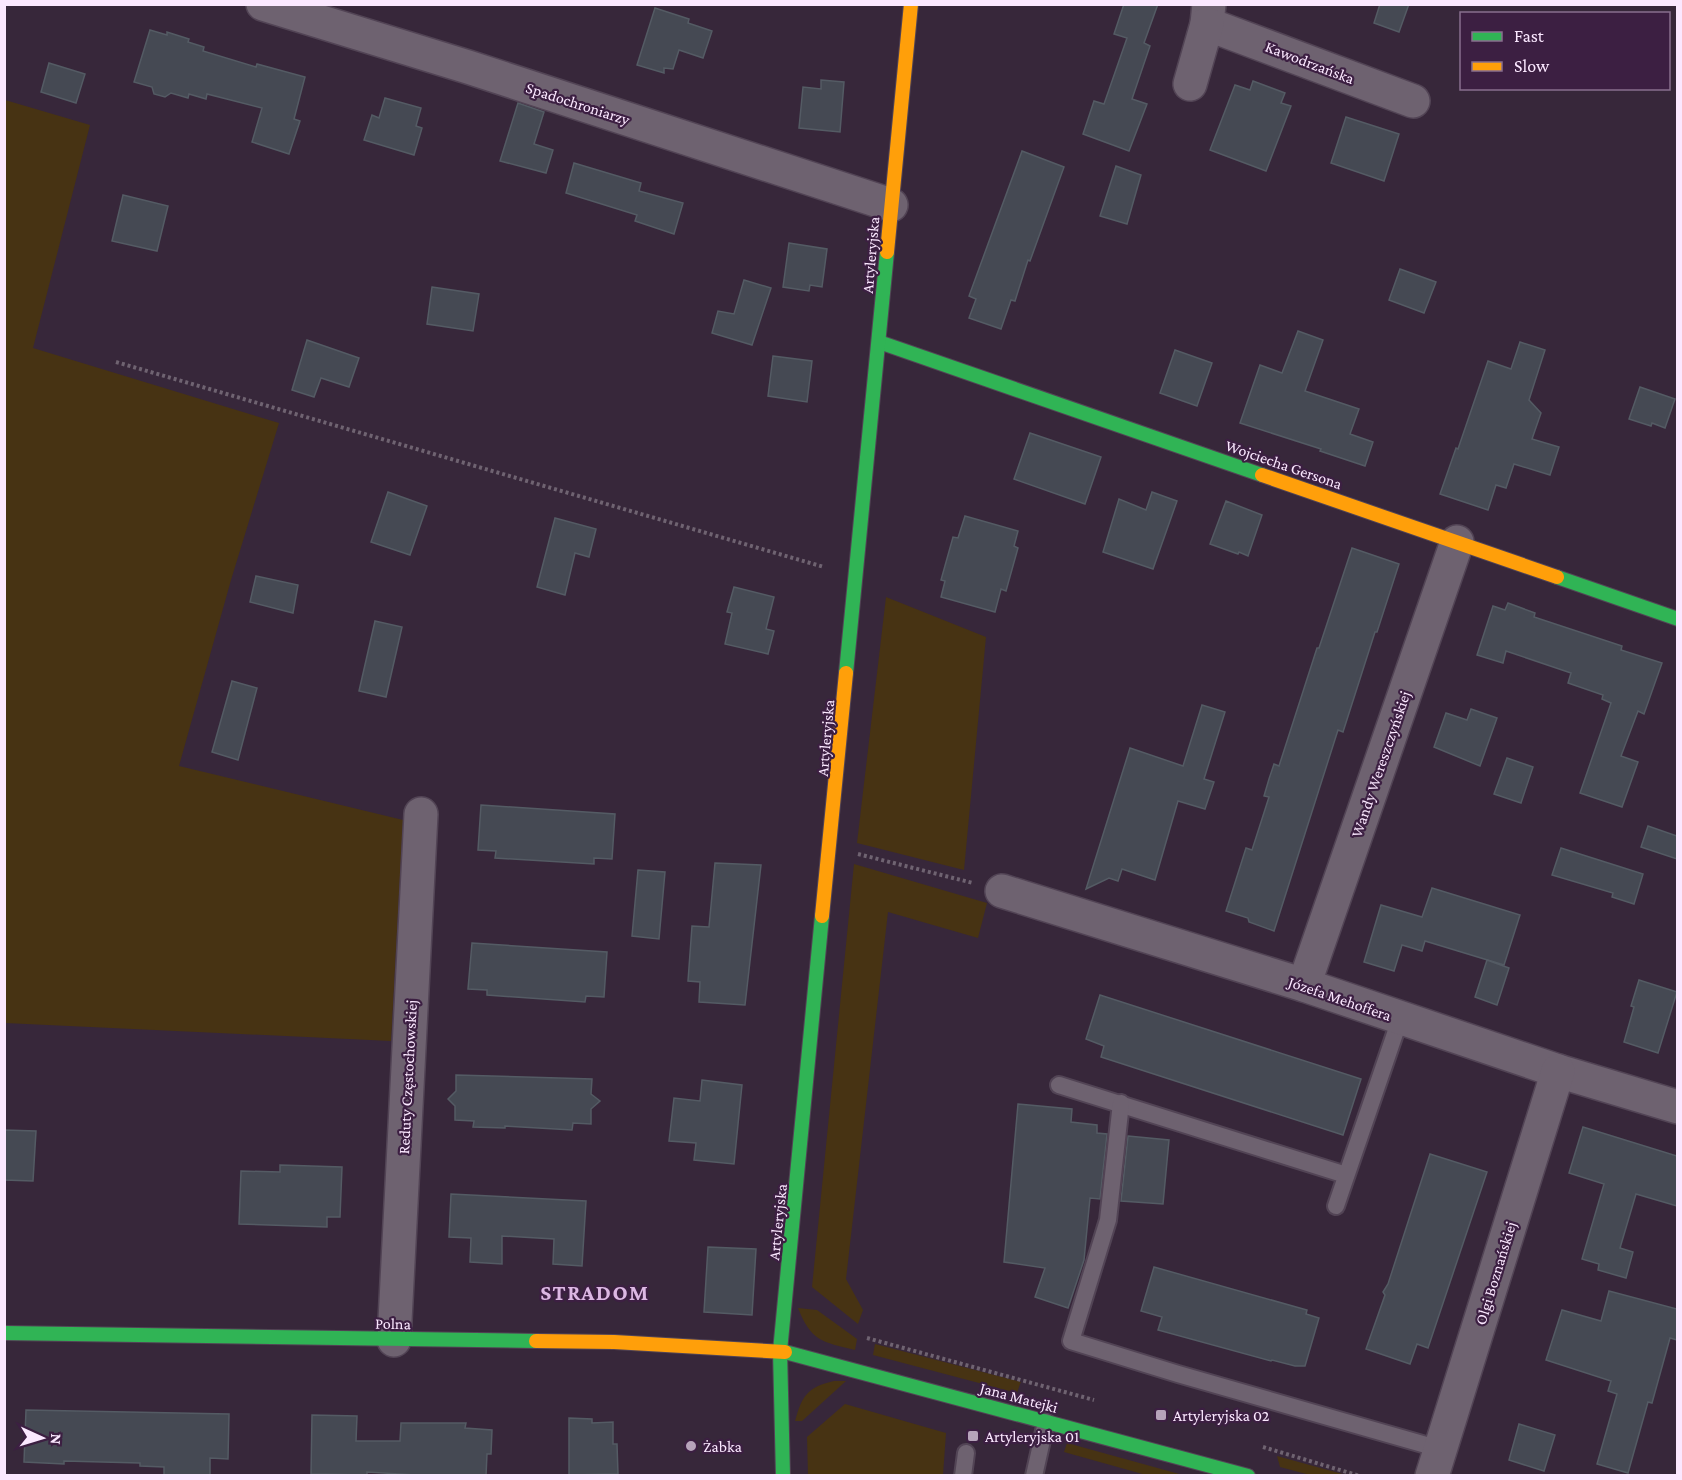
<svg xmlns="http://www.w3.org/2000/svg" width="1682" height="1480" font-family="'Crimson Pro',serif">
  <style>
    .green { fill: #473313 }
    .building { fill: #454953; stroke: #545b64; stroke-width: 1.5 }
    .lines { fill: none; stroke-linecap: round; stroke-linejoin: round }
    .lane-casing { stroke: #524455; stroke-width: 20 }
    .street-casing { stroke: #524455; stroke-width: 36 }
    .fast-casing { stroke: #524455; stroke-width: 16 }
    .slow-casing { stroke: #524455; stroke-width: 16 }
    .path { stroke: #6f6371; stroke-width: 4; stroke-dasharray: 3 3; stroke-linecap: butt }
    .lane { stroke: #6e6270; stroke-width: 16 }
    .street { stroke: #6e6270; stroke-width: 33 }
    .fast { stroke: #30b455; stroke-width: 14 }
    .slow { stroke: #ff9f0a; stroke-width: 14 }
    .poi-dot { fill: #b6a4ba; stroke: #3c1f42; stroke-width: 2 }
    .labels { text-anchor: middle; stroke-width: 4.5; stroke-linejoin: round; paint-order: stroke }
    .street-label { font-size: 16px; fill: #fbe8ff; stroke: #3c1f42 }
    .poi-label { font-size: 16px; fill: #fbe8ff; stroke: #3c1f42; text-anchor: start }
    .district-label { font-size: 22px; font-weight: bold; letter-spacing: 1.5px; fill: #dcb8e3; stroke: #3c1f42 }
  </style>
  <rect width="100%" height="100%" fill="#37273a"/>
  <!-- green -->
  <g class="green">
    <polygon points="5,100 90,125 33,348 279,423 231,580 179,766 403,820 391,1041 5,1023"/>
    <polygon points="886,597 986,637 964,870 857,843"/>
    <polygon points="854,864 987,903 978,938 888,912 846,1279 863,1310 858,1324 812,1287"/>
    <path d="M798,1308L817,1310L857,1339L855,1350C822,1342 811,1341 798,1308Z"/>
    <polygon points="875,1344 1021,1382 1020,1384 1017,1393 873,1355"/>
    <path d="M834,1381H846L802,1421H795C802,1396 807,1387 834,1381Z"/>
    <polygon points="845,1404 946,1433 943,1475 808,1475 807,1437"/>
    <polygon points="1067,1443 1183,1475 1146,1475 1064,1452"/>
    <polygon points="1277,1456 1346,1475 1310,1475 1280,1467"/>
  </g>
  <!-- building -->
  <g class="building">
    <polygon points="1124,4 1158,4 1144,43 1150,46 1132,99 1147,104 1129,151 1083,134 1094,101 1104,104 1127,38 1114,34"/>
    <polygon points="1380,4 1409,4 1399,32 1374,23"/>
    <polygon points="655,8 689,19 688,23 712,31 703,58 679,50 673,69 664,68 664,73 637,65"/>
    <polygon points="150,30 167,35 167,32 189,39 188,42 204,47 203,51 256,67 257,64 305,77 294,119 300,121 289,154 252,142 262,108 207,94 206,99 189,94 188,98 171,93 165,97 154,94 152,87 134,82"/>
    <polygon points="49,63 85,74 76,103 41,92"/>
    <polygon points="821,80 844,82 840,132 799,128 803,87 821,89"/>
    <polygon points="1253,81 1285,93 1281,103 1291,106 1266,171 1210,150 1235,85 1250,90"/>
    <polygon points="385,98 421,108 416,126 422,128 414,155 364,140 372,115 379,118"/>
    <polygon points="518,103 544,112 534,144 553,150 546,173 500,161"/>
    <polygon points="1346,117 1399,134 1384,181 1331,163"/>
    <polygon points="1022,151 1064,167 1030,261 1028,260 1015,301 1011,300 1001,329 969,318 976,299 969,296"/>
    <polygon points="574,163 641,183 639,191 683,203 674,234 635,221 637,215 566,193"/>
    <polygon points="1116,166 1141,175 1127,224 1100,216"/>
    <polygon points="123,195 168,206 157,251 112,241"/>
    <polygon points="789,243 827,249 822,287 810,285 809,291 783,287"/>
    <polygon points="1400,269 1436,282 1424,313 1389,300"/>
    <polygon points="744,280 771,288 752,345 712,333 718,311 734,314"/>
    <polygon points="432,287 479,294 473,331 427,324"/>
    <polygon points="1298,331 1323,340 1305,391 1359,409 1350,434 1373,442 1365,466 1320,451 1321,449 1240,423 1260,365 1282,373"/>
    <polygon points="307,340 359,358 349,387 321,378 314,397 292,390"/>
    <polygon points="1520,342 1545,350 1529,400 1541,413 1532,439 1559,447 1550,475 1514,464 1506,488 1496,485 1488,510 1440,494 1456,448 1458,449 1488,361 1511,369"/>
    <polygon points="1175,350 1212,363 1197,406 1160,393"/>
    <polygon points="773,356 812,361 807,402 768,396"/>
    <polygon points="1640,387 1675,399 1665,428 1652,423 1651,426 1629,419"/>
    <polygon points="1030,433 1101,457 1085,504 1014,479"/>
    <polygon points="388,492 427,506 410,555 371,542"/>
    <polygon points="1152,492 1177,501 1153,569 1103,552 1119,499 1146,510"/>
    <polygon points="1226,501 1262,515 1248,556 1239,552 1238,554 1210,544"/>
    <polygon points="965,516 1018,531 1014,546 1018,548 1006,591 1001,589 995,612 941,597 945,581 941,580 953,537 958,538"/>
    <polygon points="555,518 596,529 589,557 575,553 565,595 537,587"/>
    <polygon points="1352,548 1399,564 1377,632 1375,632 1343,732 1338,730 1274,931 1249,922 1248,918 1226,911 1246,848 1252,850 1269,797 1264,796 1269,779 1274,764 1279,766 1317,648 1319,648"/>
    <polygon points="256,576 298,585 293,613 250,602"/>
    <polygon points="734,587 774,597 766,629 774,631 768,654 725,644 732,613 727,612"/>
    <polygon points="1508,603 1535,613 1534,617 1622,646 1621,650 1662,663 1644,714 1638,711 1621,756 1638,762 1622,807 1580,793 1611,703 1602,699 1603,695 1568,683 1571,673 1506,651 1503,663 1477,655 1493,606 1505,610"/>
    <polygon points="375,621 402,627 386,697 359,691"/>
    <polygon points="232,681 257,688 238,760 212,752"/>
    <polygon points="1202,705 1225,712 1204,779 1214,782 1205,809 1178,801 1155,880 1122,869 1118,881 1109,878 1086,889 1130,748 1183,766"/>
    <polygon points="1471,709 1497,718 1480,766 1434,747 1446,713 1467,720"/>
    <polygon points="1507,758 1533,767 1521,803 1494,794"/>
    <polygon points="481,805 615,814 612,859 594,858 594,864 495,858 496,851 478,850"/>
    <polygon points="1648,826 1677,836 1677,859 1641,847"/>
    <polygon points="1561,848 1643,874 1634,904 1612,897 1613,893 1552,875"/>
    <polygon points="715,863 761,865 745,1005 699,1002 700,982 688,981 692,926 709,927"/>
    <polygon points="638,870 665,872 659,939 632,936"/>
    <polygon points="1432,888 1520,915 1504,965 1425,941 1422,951 1402,945 1394,971 1364,962 1381,905 1422,917"/>
    <polygon points="472,943 607,952 604,997 586,996 585,1002 487,995 487,990 468,989"/>
    <polygon points="1487,960 1509,968 1497,1005 1475,997"/>
    <polygon points="1639,980 1677,992 1658,1053 1624,1042 1634,1007 1631,1006"/>
    <polygon points="1100,995 1361,1079 1343,1135 1101,1057 1104,1046 1086,1039"/>
    <polygon points="456,1075 592,1079 591,1094 600,1101 591,1109 591,1124 573,1123 572,1130 505,1126 505,1128 473,1127 474,1121 455,1120 455,1106 448,1099 456,1091"/>
    <polygon points="702,1080 742,1085 734,1164 694,1160 696,1143 669,1141 674,1098 700,1101"/>
    <polygon points="1018,1104 1072,1109 1071,1122 1097,1125 1097,1133 1107,1134 1100,1199 1090,1198 1084,1260 1068,1308 1035,1297 1045,1268 1004,1262"/>
    <polygon points="1583,1127 1677,1156 1677,1206 1636,1194 1620,1248 1633,1252 1626,1278 1598,1270 1599,1264 1582,1259 1604,1184 1569,1173"/>
    <polygon points="4,1130 36,1131 33,1181 4,1180"/>
    <polygon points="1128,1136 1169,1140 1163,1204 1121,1201"/>
    <polygon points="1430,1154 1487,1172 1428,1348 1417,1344 1410,1364 1366,1349 1385,1295 1383,1292 1388,1284"/>
    <polygon points="280,1165 342,1167 340,1217 327,1217 327,1227 239,1224 241,1171 280,1172"/>
    <polygon points="451,1194 586,1201 582,1266 553,1264 554,1239 502,1236 502,1264 470,1262 471,1238 449,1237"/>
    <polygon points="708,1247 756,1249 752,1315 704,1312"/>
    <polygon points="1154,1267 1307,1310 1306,1314 1319,1318 1305,1366 1295,1366 1272,1360 1271,1361 1158,1330 1162,1317 1141,1311"/>
    <polygon points="1609,1291 1677,1309 1677,1340 1670,1338 1652,1403 1648,1402 1628,1473 1597,1464 1617,1394 1608,1391 1611,1381 1546,1360 1562,1310 1601,1321"/>
    <polygon points="26,1410 229,1414 228,1459 210,1458 210,1476 164,1476 164,1467 140,1466 140,1463 64,1461 64,1464 24,1462"/>
    <polygon points="312,1415 357,1416 356,1441 400,1441 401,1423 466,1423 465,1428 492,1430 491,1454 487,1454 486,1476 432,1476 367,1472 367,1475 311,1474"/>
    <polygon points="569,1418 592,1419 592,1423 613,1422 613,1444 617,1444 618,1474 569,1475"/>
    <polygon points="1519,1424 1555,1435 1544,1471 1509,1460"/>
  </g>
  <g class="lines">
    <defs>
      <g id="lane">
        <polyline points="1059,1085 1346,1175"/>
        <polyline points="1121,1103 1108,1220 1071,1341 1178,1374 1440,1449"/>
        <polyline points="1336,1206 1400,1019"/>
        <polyline points="963,1476 966,1453"/>
        <polyline points="1034,1476 1046,1422"/>
      </g>
      <g id="street">
        <polyline points="263,4 468,67 891,205"/>
        <polyline points="1209,4 1207,24 1413,101"/>
        <polyline points="1190,84 1207,24"/>
        <polyline points="1002,891 1304,985 1558,1071 1678,1107"/>
        <polyline points="1304,985 1457,542"/>
        <polyline points="394,1340 421,814"/>
        <polyline points="1432,1476 1558,1071"/>
      </g>
      <g id="fast">
        <polyline points="879,342 1262,475"/>
        <polyline points="1557,577 1678,619"/>
        <polyline points="846,673 887,252"/>
        <polyline points="4,1333 536,1341"/>
        <polyline points="785,1352 1248,1476"/>
        <polyline points="783,1476 780,1351 822,916"/>
      </g>
      <g id="slow">
        <polyline points="887,252 911,4"/>
        <polyline points="1262,475 1557,577"/>
        <polyline points="822,916 846,673"/>
        <polyline points="536,1341 614,1342 785,1352"/>
      </g>
    </defs>
    <!-- lane casing -->
    <use href="#lane" class="lane-casing"/>
    <!-- street casing -->
    <use href="#street" class="street-casing"/>
    <!-- fast casing -->
    <use href="#fast" class="fast-casing"/>
    <!-- slow casing -->
    <use href="#slow" class="slow-casing"/>
    <!-- path -->
    <g class="path">
      <polyline points="116,362 824,567"/>
      <polyline points="858,854 973,883"/>
      <polyline points="867,1338 1094,1400"/>
      <polyline points="1263,1447 1360,1476"/>
    </g>
    <!-- lane -->
    <use href="#lane" class="lane"/>
    <!-- street -->
    <use href="#street" class="street"/>
    <!-- fast -->
    <use href="#fast" class="fast"/>
    <!-- slow -->
    <use href="#slow" class="slow"/>
  </g>
  <!-- markers -->
  <g class="poi-dot">
    <rect x="1155" y="1409" width="12" height="12" rx="3"/>
    <rect x="967" y="1430" width="12" height="12" rx="3"/>
    <circle cx="691" cy="1446" r="6"/>
  </g>
  <g class="labels">
    <!-- street labels -->
    <g class="street-label">
      <text transform="translate(1310 62) rotate(21)" y="6">Kawodrzańska</text>
      <text transform="translate(578 103) rotate(18)" y="6">Spadochroniarzy</text>
      <text transform="translate(870 255) rotate(-85)" y="6">Artyleryjska</text>
      <text transform="translate(1284 464) rotate(19)" y="6">Wojciecha Gersona</text>
      <text transform="translate(825 738) rotate(-85)" y="6">Artyleryjska</text>
      <text transform="translate(1380 764) rotate(-71)" y="6">Wandy Wereszczyńskiej</text>
      <text transform="translate(1340 998) rotate(19)" y="6">Józefa Mehoffera</text>
      <text transform="translate(407 1077) rotate(-87)" y="6">Reduty Częstochowskiej</text>
      <text transform="translate(777 1222) rotate(-84)" y="6">Artyleryjska</text>
      <text transform="translate(1495 1273) rotate(-73)" y="6">Olgi Boznańskiej</text>
      <text transform="translate(393 1323) rotate(1)" y="6">Polna</text>
      <text transform="translate(1019 1397) rotate(15)" y="6">Jana Matejki</text>
    </g>
    <!-- poi labels -->
    <g class="poi-label">
      <text x="1173" y="1421">Artyleryjska 02</text>
      <text x="985" y="1442">Artyleryjska 01</text>
      <text x="703" y="1452">Żabka</text>
    </g>
    <!-- district labels -->
    <g class="district-label">
      <text x="595" y="1300">STRADOM</text>
    </g>
  </g>
  <!-- border -->
  <rect width="1682" height="1480" fill="none" stroke="#fbe8ff" stroke-width="12"/>
  <!-- legend -->
  <rect x="1460" y="12" width="210" height="78" fill="#3c1f42" stroke="#886f8e" stroke-width="1.5"/>
  <rect x="1472" y="32" width="30" height="9" fill="#30b455" stroke="#886f8e" stroke-width="1.5"/>
  <text x="1514" y="42" font-size="18" fill="#fbe8ff">Fast</text>
  <rect x="1472" y="62" width="30" height="9" fill="#ff9f0a" stroke="#886f8e" stroke-width="1.5"/>
  <text x="1514" y="72" font-size="18" fill="#fbe8ff">Slow</text>
  <!-- north arrow -->
  <g transform="translate(42 1438) rotate(94)" stroke="#3c1f42" stroke-width="4.5" paint-order="stroke">
  <path d="M0-4.5L10 22L0 15L-10 22Z" fill="#fbe8ff"/>
  <text y="-9" font-size="16" font-weight="bold" text-anchor="middle" fill="#fbe8ff">N</text>
  </g>
</svg>
